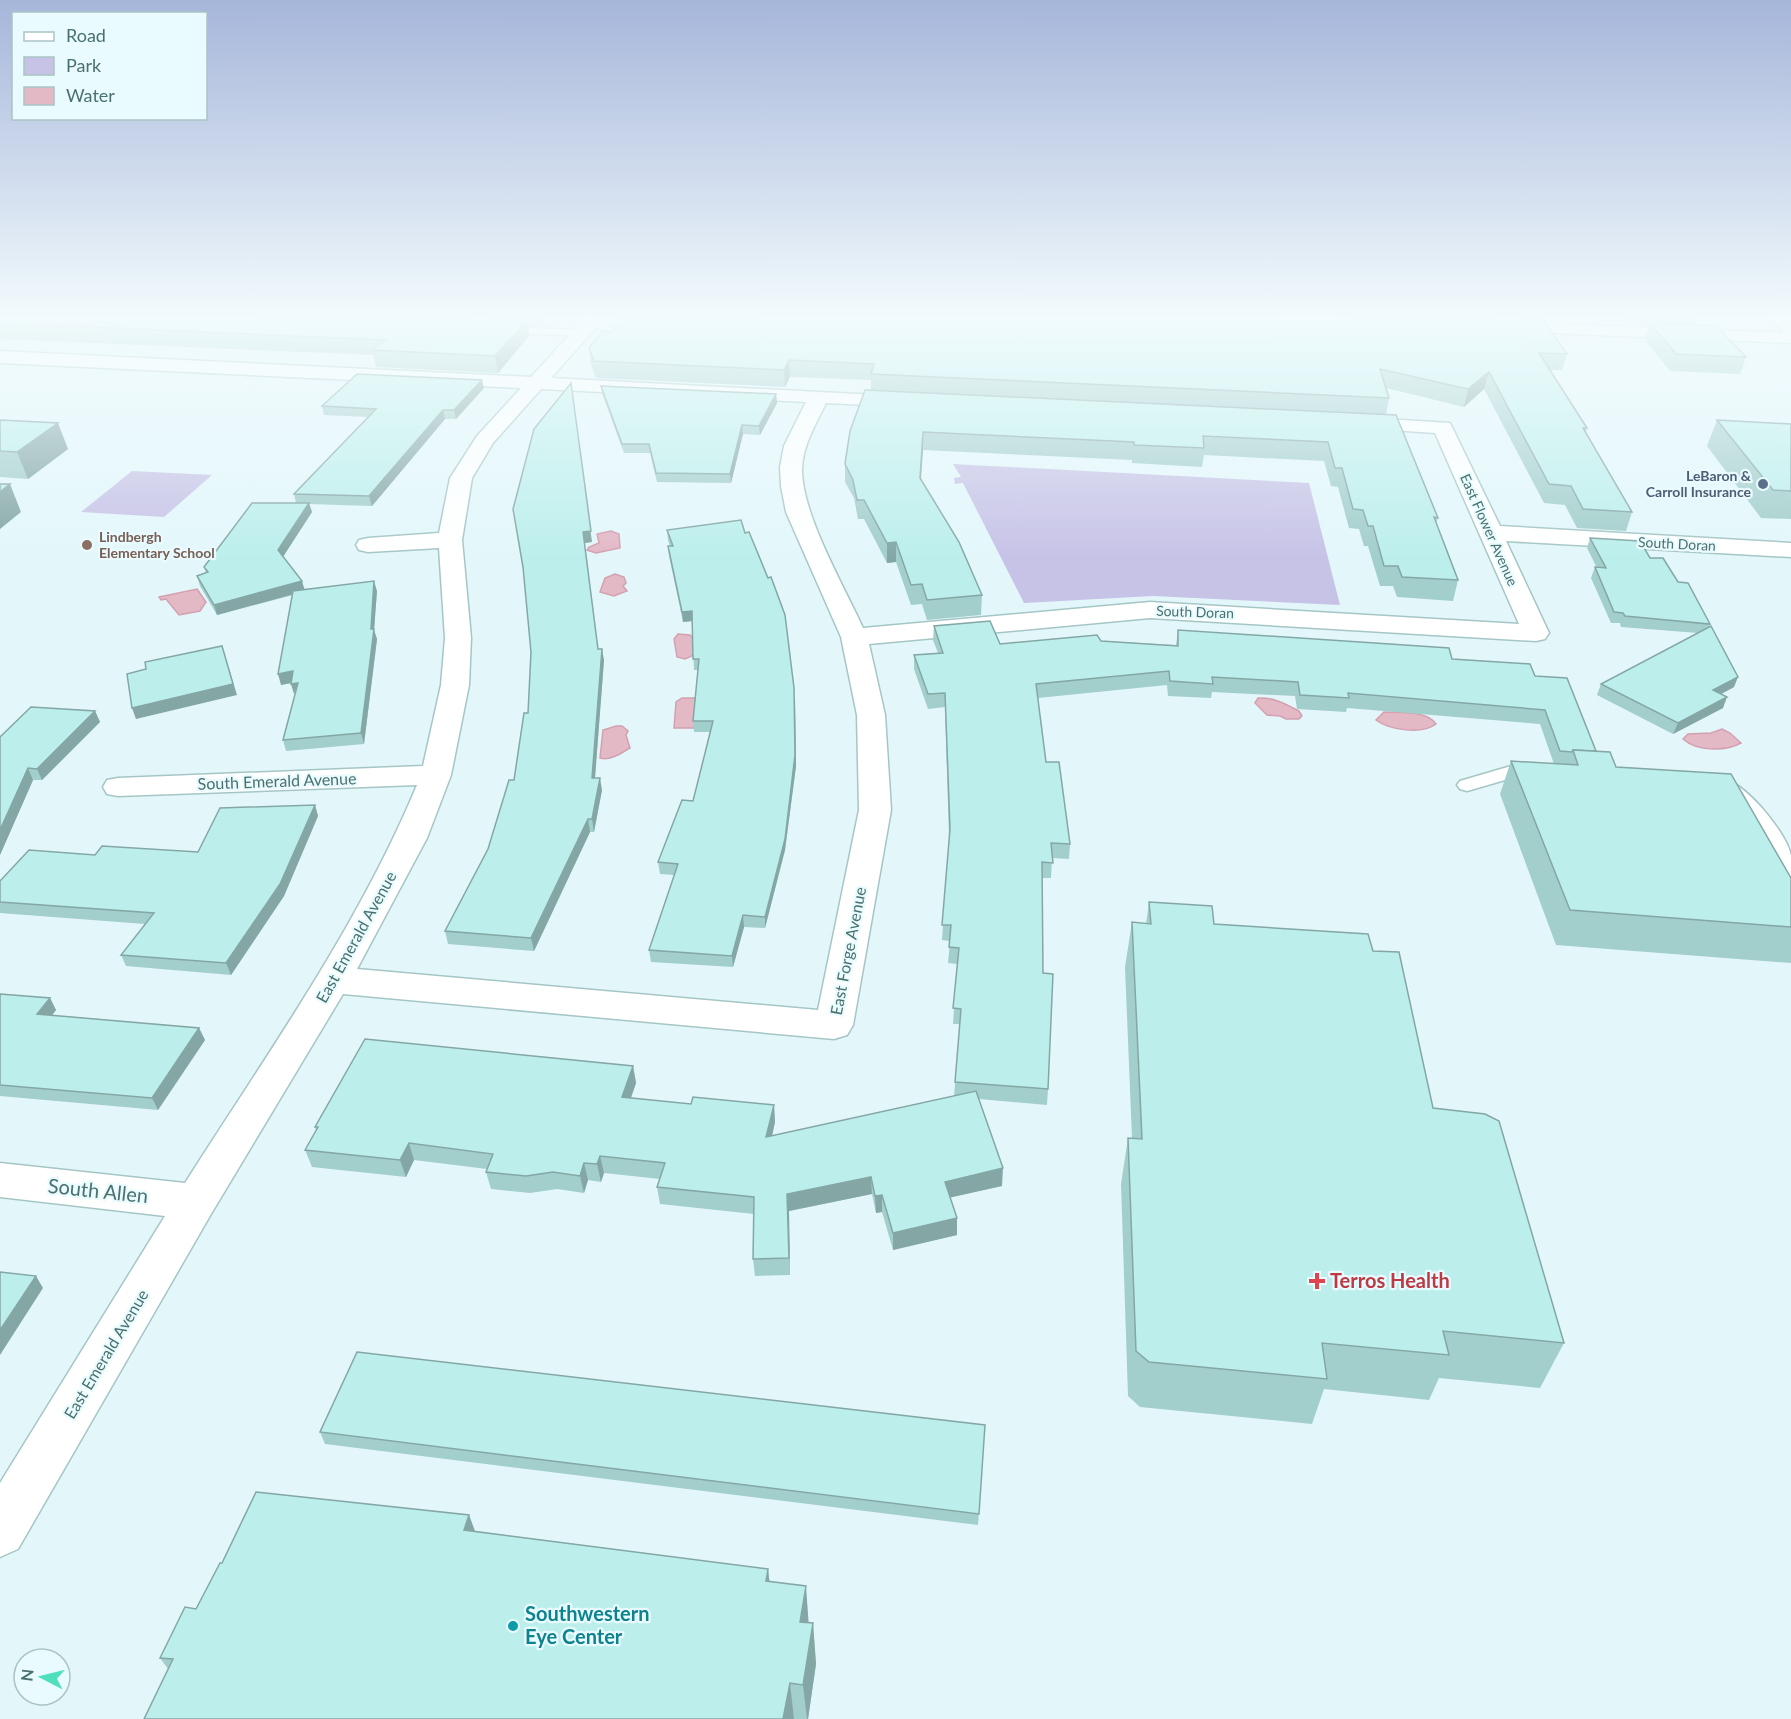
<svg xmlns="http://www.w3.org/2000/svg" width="1791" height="1719" font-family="Lato,sans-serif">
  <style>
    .green { fill: #c7c3e7 }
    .water { fill: #e3b9c6; stroke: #d4a0b0; stroke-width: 1.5 }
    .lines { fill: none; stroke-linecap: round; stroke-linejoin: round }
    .lane-casing { stroke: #a5c6c5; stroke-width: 3 }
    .street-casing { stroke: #a5c6c5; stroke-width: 3 }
    .secondary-casing { stroke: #a2c7c6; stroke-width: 3 }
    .lane { fill: #fff; fill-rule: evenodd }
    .street { fill: #fff; fill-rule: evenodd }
    .secondary { fill: #fff; fill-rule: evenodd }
    .wall { fill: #a2cecb }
    .shaded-wall { fill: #84a7a5 }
    .building { fill: #bcefec; stroke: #84a7a5; stroke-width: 1.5 }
    .service-dot { fill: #5c6f8a; stroke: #e9fbfe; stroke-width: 2 }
    .education-dot { fill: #8d6e63; stroke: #e9fbfe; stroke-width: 2 }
    .health-dot { fill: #e0444e; stroke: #e9fbfe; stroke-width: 2 }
    .culture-dot { fill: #0f9aa8; stroke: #e9fbfe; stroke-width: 2 }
    .labels { text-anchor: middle; stroke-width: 4.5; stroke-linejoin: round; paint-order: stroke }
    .far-service-label { font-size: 14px; font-weight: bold; fill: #4e5e75; stroke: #e9fbfe; text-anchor: end }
    .far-street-label { font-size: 14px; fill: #4b716d; stroke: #e9fbfe }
    .far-education-label { font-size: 14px; font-weight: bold; fill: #785e54; stroke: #e9fbfe; text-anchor: start }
    .street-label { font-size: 16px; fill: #4b716d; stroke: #e9fbfe }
    .near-street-label { font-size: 20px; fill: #4b716d; stroke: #e9fbfe }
    .near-health-label { font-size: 20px; font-weight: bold; fill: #be3a42; stroke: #e9fbfe; text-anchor: start }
    .near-culture-label { font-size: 20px; font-weight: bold; fill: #0d838f; stroke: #e9fbfe; text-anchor: start }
  </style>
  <rect width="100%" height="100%" fill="#e3f7fb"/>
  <!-- green -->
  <g class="green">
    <polygon points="953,464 1309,483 1340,605 1153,596 1024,603 963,483 955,484 954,478 961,477"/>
    <polygon points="132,471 212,475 164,517 81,512"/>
  </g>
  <!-- water -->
  <g class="water">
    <polygon points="611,531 619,534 620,548 596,553 587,550 589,547 599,543 597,534"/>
    <polygon points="615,574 624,577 626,583 623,586 627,591 614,596 600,592 605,578"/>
    <polygon points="197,589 206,602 200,611 179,615 166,599 161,600 159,597"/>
    <polygon points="678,634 690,635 700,646 700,652 685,659 677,657 674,639"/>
    <polygon points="682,698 695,698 695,728 674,728 676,702"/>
    <path d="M1258,698C1273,697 1285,704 1299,711L1302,716L1299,719H1286L1280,716L1267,715L1255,703Z"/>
    <path d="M1384,712C1400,713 1427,710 1436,724C1422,735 1389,730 1376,720Z"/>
    <path d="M616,726H622L628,731L626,735L630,748C621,753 611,761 600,758L603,730Z"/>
    <path d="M1722,729L1730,733L1741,743C1725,752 1696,751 1683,739L1688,734L1711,733Z"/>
  </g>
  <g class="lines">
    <defs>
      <g id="lane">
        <polygon points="501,327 581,330 587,333 581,336 497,332 495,330"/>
        <polygon points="1511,766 1541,768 1544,772 1541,776 1512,778 1467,791 1460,789 1457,785 1460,781"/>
        <path d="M1726,780C1748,786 1788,835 1791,856C1791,864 1791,872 1791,880L1783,878L1747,815L1738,805L1716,786L1719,782Z"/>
      </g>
      <g id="street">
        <path d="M587,316H606L551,378L914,397L917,401L914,405L907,407L826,403C816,424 803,445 802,468C801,513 844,586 863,628L1150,602L1519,624L1435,433L1348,427L1345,423L1348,419L1355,417L1450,423L1500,526L1791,543V557L1506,541L1549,633L1545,639L1536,641L1150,618L869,644L885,715L891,810L853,1025L847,1035L834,1039L343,994L211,1214L18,1549L0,1557V1483L165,1216L0,1197V1163L185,1183C267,1054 358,927 417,785L118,796L107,794L103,787L107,780L118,778L423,766L441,685L445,638L439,548L368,552L359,550L356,545L359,540L368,538L439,533L450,478L477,436L521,388L0,363V351L531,377ZM541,389L806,402L784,446L780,467L781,486L786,512L841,637L857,715L859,810L818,1010L357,969L427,838L451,775L469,685L471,638L462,540L472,478L493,443Z"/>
        <polygon points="1221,316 1356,316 1393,319 1396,323 1393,327 1387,328 1230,321"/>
        <polygon points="1505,322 1791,333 1791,343 1499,331 1496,327 1499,323"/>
      </g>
      <polygon id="secondary" points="1768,316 1788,316 1791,319 1791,334 1785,333"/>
    </defs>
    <!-- lane casing -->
    <use href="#lane" class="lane-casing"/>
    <!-- street casing -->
    <use href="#street" class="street-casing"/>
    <!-- secondary casing -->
    <use href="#secondary" class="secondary-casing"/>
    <!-- lane -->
    <use href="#lane" class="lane"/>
    <!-- street -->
    <use href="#street" class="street"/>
    <!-- secondary -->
    <use href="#secondary" class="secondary"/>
  </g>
  <!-- wall -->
  <g class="wall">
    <polygon points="0,316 547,316 539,326 527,325 529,336 498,373 376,367 373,355 0,339"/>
    <polygon points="1342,316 1530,316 1529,319 1567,354 1562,370 1550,370 1587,428 1586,433 1632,512 1626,531 1577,528 1565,505 1544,503 1484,389 1464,407 1386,388 1389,398 1386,415 1438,518 1436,523 1458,580 1453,601 1397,597 1393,586 1380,586 1368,546 1364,546 1359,529 1349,528 1338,487 1331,486 1324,461 1204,455 1202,467 1132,463 1132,460 923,450 921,480 982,595 981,615 927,620 922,604 911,605 896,562 887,563 864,519 858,519 854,498 845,482 845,464 871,390 871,380 790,377 785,387 596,378 591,365 589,348 612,332 1273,320 1341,323"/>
    <polygon points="1626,316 1700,316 1697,325 1746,357 1740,374 1670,371 1645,340 1649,325 1632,324"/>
    <polygon points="601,386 776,394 777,403 760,435 743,434 731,483 657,482 650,453 624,453 602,394"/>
    <polygon points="484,388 456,419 445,419 372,506 309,504 312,512 283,556 304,589 377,591 374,630 377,639 364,744 286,751 283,740 295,694 291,683 281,685 293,595 217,615 200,586 197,576 206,573 204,567 296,503 294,494 368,417 324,415 322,406"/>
    <polygon points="0,420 68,449 28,479 0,477"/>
    <polygon points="1717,420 1791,424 1791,519 1761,518 1707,446"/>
    <polygon points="513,509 592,542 584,543 598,649 604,660 595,778 602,790 594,832 590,832 534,951 448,944 445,931 488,849 514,780 528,713 531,652 523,567"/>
    <polygon points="667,530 795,699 796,766 785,850 765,928 744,927 733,967 651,962 649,950 674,875 660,874 658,862 693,801 710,732 694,732 693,721 698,670 694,670 692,621 683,622 669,556 668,546 670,546 668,540"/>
    <polygon points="1590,538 1650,558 1678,582 1710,624 1708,628 1734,687 1721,694 1723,708 1673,734 1597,695 1601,684 1698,633 1621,627 1620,623 1611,623 1591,578 1595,567 1597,568 1587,548"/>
    <polygon points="934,626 1000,644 1101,641 1176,645 1178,630 1452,659 1535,676 1596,751 1616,767 1791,878 1791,963 1556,945 1500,794 1511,761 1554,764 1540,724 1347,708 1346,712 1297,709 1295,696 1212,692 1211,698 1168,696 1167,685 1038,698 1046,762 1070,844 1069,859 1052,858 1051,878 1042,878 1043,973 1048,1089 1047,1105 979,1099 1002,1186 950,1197 957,1218 957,1235 893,1250 882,1212 876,1213 872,1194 789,1211 790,1275 755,1276 753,1259 754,1214 660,1204 657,1187 660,1179 604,1173 601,1182 588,1180 584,1193 557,1189 530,1193 491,1189 486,1172 487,1169 414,1160 406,1177 312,1167 305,1150 316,1130 315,1127 633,1066 636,1083 631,1098 691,1104 774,1105 775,1122 772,1136 954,1096 960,1024 953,1024 957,964 948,963 950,941 942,940 949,838 945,707 928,709 914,669 914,655 938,653 933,640"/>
    <polygon points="95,711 100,722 42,780 33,780 0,855 0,737"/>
    <polygon points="315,805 318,816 284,896 231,975 126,966 121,955 145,924 0,913 0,881 95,855 198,852"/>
    <polygon points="1149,902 1214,924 1373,951 1433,1108 1564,1343 1540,1388 1439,1378 1429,1400 1324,1389 1312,1424 1140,1407 1128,1396 1121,1184 1128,1138 1132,1138 1125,967 1132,922 1146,924"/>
    <polygon points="0,994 50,998 56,1010 52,1015 199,1028 205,1040 158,1110 0,1096"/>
    <polygon points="985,1425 978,1525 325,1444 320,1432"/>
    <polygon points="469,1515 475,1531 768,1569 769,1582 809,1623 813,1623 816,1664 808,1719 144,1719 168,1669 160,1658 196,1609 222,1563"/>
  </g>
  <!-- shaded-wall -->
  <g class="shaded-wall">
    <polygon points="537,316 547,316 539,326"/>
    <polygon points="527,320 529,336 498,373 495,356"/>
    <polygon points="789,360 790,377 785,387 784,370"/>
    <polygon points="1489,372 1484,389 1464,407 1468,389"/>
    <polygon points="482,380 484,388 456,419 454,410"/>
    <polygon points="571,383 592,542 584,543 583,532"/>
    <polygon points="776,394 777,403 760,435 759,426"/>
    <polygon points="443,410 445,419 372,506 369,496"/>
    <polygon points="58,423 68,449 28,479 17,452"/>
    <polygon points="742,425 743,434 731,483 730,474"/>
    <polygon points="923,432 923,450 919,497 920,478"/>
    <polygon points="10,484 21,512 0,529 0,492"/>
    <polygon points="309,503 312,512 281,560 278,550"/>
    <polygon points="896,542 896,562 887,563 887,543"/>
    <polygon points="302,581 305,591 217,615 214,605"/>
    <polygon points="374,581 377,591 374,630 377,639 364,744 361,733"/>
    <polygon points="692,611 693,621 683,622 682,612"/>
    <polygon points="222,646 237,695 136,719 132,708"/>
    <polygon points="602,649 604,660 594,790 592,778"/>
    <polygon points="293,671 296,682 281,685 278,674"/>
    <polygon points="1738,677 1734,687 1708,701 1713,690"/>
    <polygon points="298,683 294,694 291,684"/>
    <polygon points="1727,697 1723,708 1673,734 1678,723"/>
    <polygon points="795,699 796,766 785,850 765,928 765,917"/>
    <polygon points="95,711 100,722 42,780 37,769"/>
    <polygon points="28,768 33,780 0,855 0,830"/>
    <polygon points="600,778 602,790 594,832 592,819"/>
    <polygon points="315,805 318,816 284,896 231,975 226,963"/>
    <polygon points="588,819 590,832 534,951 531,938"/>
    <polygon points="743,915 744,927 733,967 732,956"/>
    <polygon points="50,998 56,1010 44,1026 37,1014"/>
    <polygon points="199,1028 205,1040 158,1110 152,1098"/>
    <polygon points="633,1066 636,1083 625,1114 622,1097"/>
    <polygon points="774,1105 775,1122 768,1154 766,1137"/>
    <polygon points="409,1143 414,1160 406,1177 400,1160"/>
    <polygon points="600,1156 604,1173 601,1182 597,1164"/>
    <polygon points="584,1163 588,1180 584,1193 580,1176"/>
    <polygon points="1003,1168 1002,1186 944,1199 945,1182"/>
    <polygon points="871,1177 872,1194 789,1211 790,1275 787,1194"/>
    <polygon points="882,1195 882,1212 876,1213 875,1196"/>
    <polygon points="957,1218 957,1235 893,1250 893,1233"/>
    <polygon points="36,1276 43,1288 0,1355 0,1330"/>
    <polygon points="469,1515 485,1559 464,1530"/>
    <polygon points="768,1569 773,1611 766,1581"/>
    <polygon points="806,1586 809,1628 800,1622"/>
    <polygon points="813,1623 816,1664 808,1719 807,1719 803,1685"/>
    <polygon points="790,1683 794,1719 783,1719"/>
  </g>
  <!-- building -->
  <g class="building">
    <polygon points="0,316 445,316 527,320 495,356 372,350 385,340 0,323"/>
    <polygon points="624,316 1272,316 1273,320 1347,323 1345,316 1465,316 1543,319 1567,354 1539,353 1587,428 1583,428 1632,512 1583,509 1571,486 1549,484 1489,372 1468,389 1380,369 1389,398 871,374 874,364 789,360 784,370 594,361 589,348 603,331 612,332"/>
    <polygon points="1650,323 1716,326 1746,357 1676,354"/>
    <polygon points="357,374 482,380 454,410 443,410 369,496 294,494 376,409 322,406"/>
    <polygon points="571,383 591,531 583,532 598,649 602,649 592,778 600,778 592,819 588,819 531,938 445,931 488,849 509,780 514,780 524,713 528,713 531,652 523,567 513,509 534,429"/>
    <polygon points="601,386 776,394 759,426 742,425 730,474 656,473 649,444 622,444"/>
    <polygon points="865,390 1396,415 1438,518 1434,517 1458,580 1402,577 1398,566 1384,566 1373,526 1368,526 1363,510 1353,509 1342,468 1335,468 1328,442 1203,436 1204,448 1134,445 1134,442 923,432 920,478 959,542 982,595 927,600 922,584 911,585 896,542 887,543 864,500 857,500 853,480 845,464 850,431"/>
    <polygon points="0,420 58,423 17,452 0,451"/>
    <polygon points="1717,420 1791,424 1791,491 1773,490"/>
    <polygon points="0,484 10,484 0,492"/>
    <polygon points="252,503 309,503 278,550 302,581 214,605 197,576 208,572 204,567"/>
    <polygon points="741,520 745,533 749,532 768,578 771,577 785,615 794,688 795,755 785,839 765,917 743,915 732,956 649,950 678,864 658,862 682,800 693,801 713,721 693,721 699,659 693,659 692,611 682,612 668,546 673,546 667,530"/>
    <polygon points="1590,538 1640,541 1650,558 1663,558 1678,582 1688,583 1710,624 1625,616 1623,613 1614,612 1595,567 1606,568"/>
    <polygon points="374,581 371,629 374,629 361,733 283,740 298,683 291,684 293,671 278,674 293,591"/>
    <polygon points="990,621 1000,644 1097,635 1101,641 1178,646 1178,630 1449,648 1452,659 1530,664 1535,676 1567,678 1596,751 1573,750 1572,752 1560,751 1545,710 1348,693 1349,698 1300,695 1298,682 1212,677 1213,684 1170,681 1169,671 1036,684 1046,762 1059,762 1070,844 1051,843 1053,863 1042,862 1043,973 1053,974 1048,1089 955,1082 961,1009 953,1008 959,948 949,947 951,925 942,925 950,829 945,693 928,694 914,655 943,653 934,626"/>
    <polygon points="1711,626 1738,677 1713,690 1727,697 1678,723 1601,684"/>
    <polygon points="222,646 233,684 132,708 127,674 146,669 145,662"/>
    <polygon points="31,707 95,711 37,769 28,768 0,830 0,737"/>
    <polygon points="1573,750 1610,752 1616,767 1731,774 1791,878 1791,927 1570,910 1511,761 1578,765"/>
    <polygon points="315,805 280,884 226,963 121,955 154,913 0,902 0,881 29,850 95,855 102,846 198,852 220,808"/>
    <polygon points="1149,902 1212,906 1214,924 1368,934 1373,951 1399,952 1433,1108 1485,1114 1499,1121 1564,1343 1443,1331 1449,1355 1322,1343 1327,1379 1149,1362 1136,1351 1128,1138 1142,1139 1132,922 1151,924"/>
    <polygon points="0,994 50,998 37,1014 199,1028 152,1098 0,1085"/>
    <polygon points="365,1039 633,1066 622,1097 691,1104 693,1097 774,1105 766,1137 976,1091 1003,1168 945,1182 957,1218 893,1233 882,1195 875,1196 871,1177 787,1194 789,1258 753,1259 754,1197 657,1187 665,1163 600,1156 597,1164 584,1163 580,1176 553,1172 526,1176 486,1172 493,1154 409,1143 400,1160 305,1150 318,1127 315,1127"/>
    <polygon points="0,1272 36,1276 0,1330"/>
    <polygon points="357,1352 985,1425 979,1514 320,1432"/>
    <polygon points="256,1492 469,1515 464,1530 768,1569 766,1581 806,1586 800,1622 813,1623 803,1685 790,1683 783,1719 144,1719 173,1659 160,1658 185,1607 196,1609 220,1563 222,1563"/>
  </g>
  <!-- sky -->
  <linearGradient id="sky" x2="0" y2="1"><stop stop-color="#a6b6da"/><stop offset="0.57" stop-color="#f2fbfd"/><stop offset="1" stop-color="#f2fbfd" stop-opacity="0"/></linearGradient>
  <rect width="1791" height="557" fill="url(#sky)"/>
  <!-- markers -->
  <circle class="service-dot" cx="1763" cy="484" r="6"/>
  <circle class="education-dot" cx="87" cy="545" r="6"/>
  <path class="health-dot" d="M1314 1272h6v6h6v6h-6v6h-6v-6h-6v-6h6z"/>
  <circle class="culture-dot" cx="513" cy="1626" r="6"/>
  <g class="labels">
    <!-- far-service labels -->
    <g class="far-service-label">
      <text x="1751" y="481">LeBaron &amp;<tspan x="1751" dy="16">Carroll Insurance</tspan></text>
    </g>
    <!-- far-street labels -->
    <g class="far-street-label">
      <text transform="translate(1489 530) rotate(66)" y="5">East Flower Avenue</text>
      <text transform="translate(1677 544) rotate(3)" y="5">South Doran</text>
      <text transform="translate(1195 612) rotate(2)" y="5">South Doran</text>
    </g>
    <!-- far-education labels -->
    <g class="far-education-label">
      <text x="99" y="542">Lindbergh<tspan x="99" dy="16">Elementary School</tspan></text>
    </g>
    <!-- street labels -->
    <g class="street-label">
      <text transform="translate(277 781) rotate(-2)" y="6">South Emerald Avenue</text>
      <text transform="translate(356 937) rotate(-61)" y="6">East Emerald Avenue</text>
      <text transform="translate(848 951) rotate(-79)" y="6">East Forge Avenue</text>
      <text transform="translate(106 1354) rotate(-59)" y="6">East Emerald Avenue</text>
    </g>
    <!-- near-street labels -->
    <g class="near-street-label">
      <text transform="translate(98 1191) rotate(6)" y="7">South Allen</text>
    </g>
    <!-- near-health labels -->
    <g class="near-health-label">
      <text x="1330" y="1288">Terros Health</text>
    </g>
    <!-- near-culture labels -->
    <g class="near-culture-label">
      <text x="525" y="1621">Southwestern<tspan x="525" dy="23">Eye Center</tspan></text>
    </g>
  </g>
  <!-- legend -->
  <rect x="12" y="12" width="195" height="108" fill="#e9fbfe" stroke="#aac4c4" stroke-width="1.5"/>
  <rect x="24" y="32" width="30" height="9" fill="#ffffff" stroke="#aac4c4" stroke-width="1.5"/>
  <text x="66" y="42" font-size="18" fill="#4b716d">Road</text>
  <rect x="24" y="57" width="30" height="18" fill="#c7c3e7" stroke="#aac4c4" stroke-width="1.5"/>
  <text x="66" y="72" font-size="18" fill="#4b716d">Park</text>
  <rect x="24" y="87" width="30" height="18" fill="#e3b9c6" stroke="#aac4c4" stroke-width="1.5"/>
  <text x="66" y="102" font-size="18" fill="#4b716d">Water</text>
  <!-- north arrow -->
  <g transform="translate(42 1677) rotate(277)"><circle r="28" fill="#e9fbfe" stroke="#aac4c4" stroke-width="1.5"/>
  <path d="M0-4.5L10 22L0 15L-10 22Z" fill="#4edfbc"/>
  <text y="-9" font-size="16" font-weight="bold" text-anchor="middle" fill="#4b716d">N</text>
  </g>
</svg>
